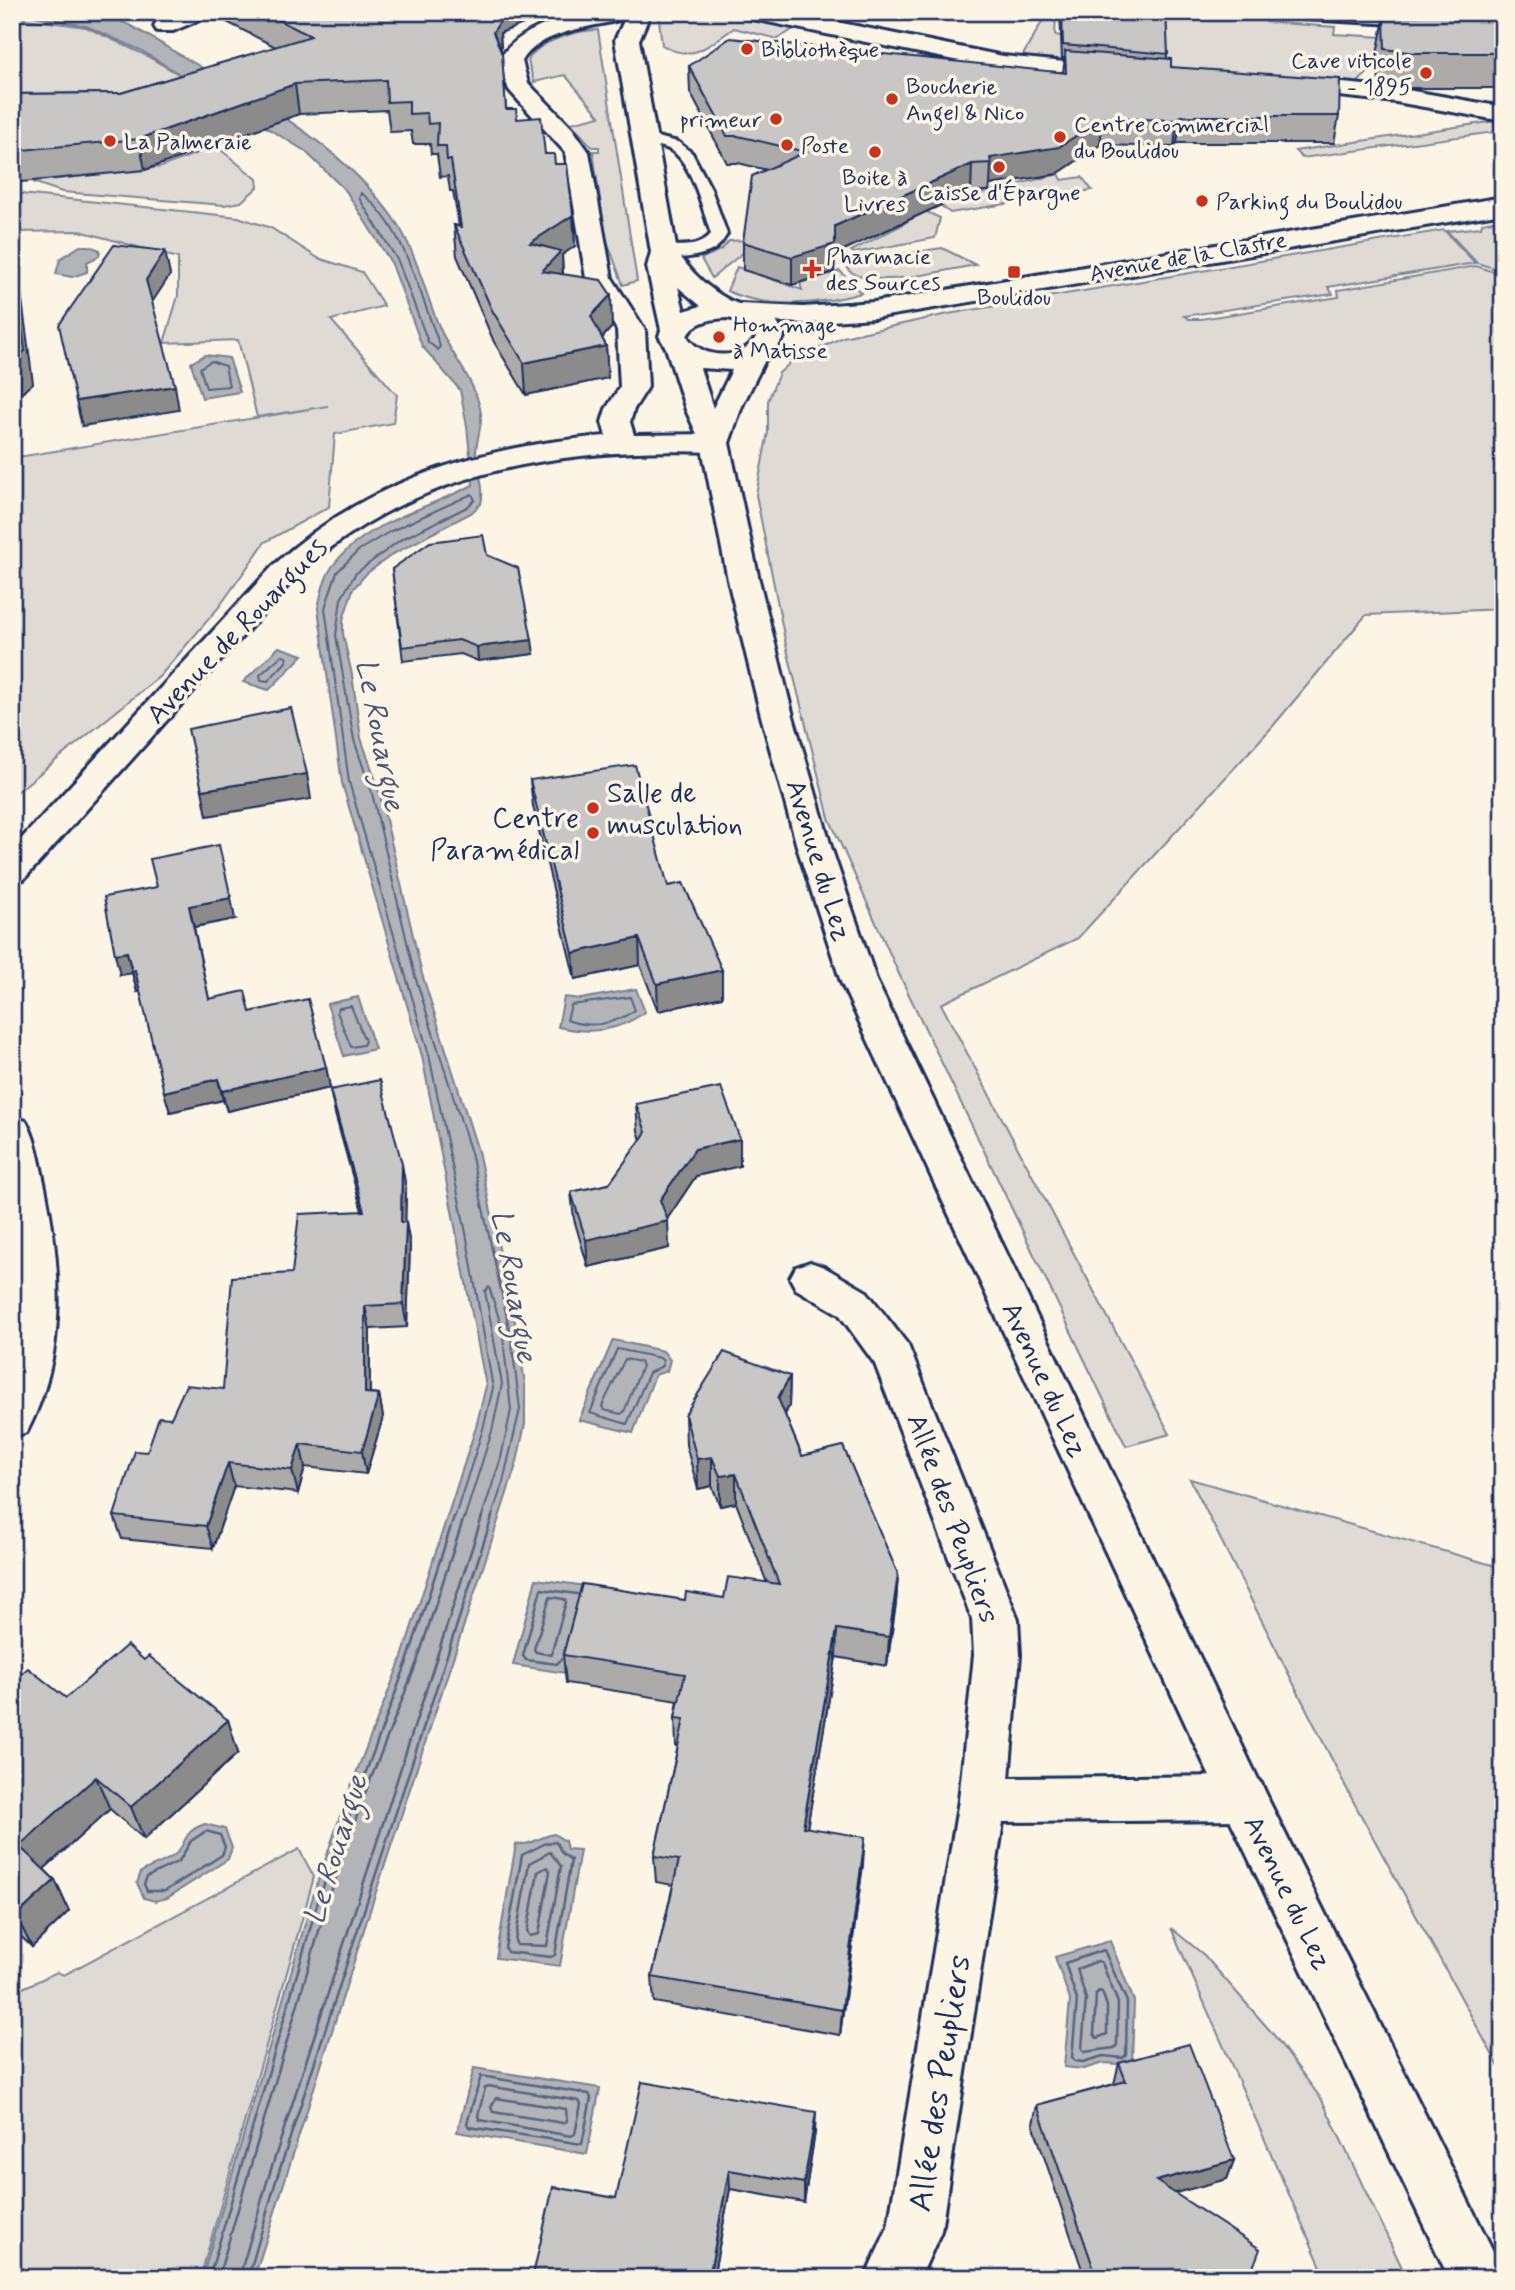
<svg xmlns="http://www.w3.org/2000/svg" width="1515" height="2290" font-family="Mynerve,sans-serif">
  <style>
    .green { fill: #dfdbd4; stroke: #7d8599; stroke-width: 2 }
    .water { fill: #b2b4b8; stroke: #767f94; stroke-width: 2 }
    .lines { fill: none; stroke-linecap: round; stroke-linejoin: round }
    .shore-far1 { stroke: #576482; stroke-width: 2 }
    .shore { stroke: #576482; stroke-width: 2.5 }
    .lane-casing { stroke: #1b2f5e; stroke-width: 6 }
    .street-casing { stroke: #1b2f5e; stroke-width: 6 }
    .secondary-casing { stroke: #1b2f5e; stroke-width: 6 }
    .lane { fill: #fcf5e5; fill-rule: evenodd }
    .street { fill: #fcf5e5; fill-rule: evenodd }
    .secondary { fill: #fcf5e5; fill-rule: evenodd }
    .wall { fill: #acabaa; stroke: #1b2f5e; stroke-width: 2 }
    .shaded-wall { fill: #8c8b8b; stroke: #1b2f5e; stroke-width: 2 }
    .building { fill: #c8c7c6; stroke: #1b2f5e; stroke-width: 2 }
    .poi-dot { fill: #c8321e; stroke: #fcf5e5; stroke-width: 2.5 }
    .labels { text-anchor: middle; stroke-width: 7; stroke-linejoin: round; paint-order: stroke }
    .far-poi-label { font-size: 23px; fill: #1b2f5e; stroke: #fcf5e5; text-anchor: start }
    .far-street-label { font-size: 23px; fill: #1b2f5e; stroke: #fcf5e5 }
    .street-label { font-size: 28px; fill: #1b2f5e; stroke: #fcf5e5 }
    .poi-label { font-size: 28px; fill: #1b2f5e; stroke: #fcf5e5; text-anchor: start }
    .water-label { font-size: 30px; font-style: italic; fill: #485779; stroke: #fcf5e5 }
    .near-street-label { font-size: 33px; fill: #1b2f5e; stroke: #fcf5e5 }
  </style>
  <rect width="100%" height="100%" fill="#fcf5e5"/>
  <filter id="ink" filterUnits="userSpaceOnUse"><feTurbulence type="fractalNoise" baseFrequency=".0143" numOctaves="2"/><feDisplacementMap in="SourceGraphic" scale="14" xChannelSelector="R" yChannelSelector="G"/><feConvolveMatrix kernelMatrix="1 2 1 2 8 2 1 2 1" color-interpolation-filters="sRGB"/></filter>
  <g filter="url(#ink)">
    <!-- green -->
    <g class="green">
      <path d="M662,12H731L798,26L778,39L734,28C709,45 693,64 662,45L659,20Z"/>
      <polygon points="1167,12 1264,16 1266,22 1335,27 1334,34 1382,37 1380,61 1356,84 1022,57 1047,13 1056,15 1055,35 1072,38 1166,22"/>
      <polygon points="12,17 86,27 145,55 201,87 12,121"/>
      <path d="M598,30L637,281L623,285L605,235L593,151H599V147H592L571,123L600,116L565,75L534,82L528,61C536,41 579,30 598,30Z"/>
      <polygon points="1496,121 1503,122 1503,131 1302,158 1295,151"/>
      <polygon points="216,146 257,179 258,187 241,202 224,205 62,192 33,182 161,167"/>
      <polygon points="1059,174 1062,180 1082,177 1092,190 950,213 939,204"/>
      <polygon points="12,193 238,217 271,228 318,258 362,272 384,306 331,320 397,395 393,423 335,434 329,507 265,542 219,607 160,676 12,796 12,458 328,406 257,417 238,340 164,343 178,296 178,258 80,231 12,232"/>
      <polygon points="923,210 940,218 935,238 854,253 851,251 902,225"/>
      <polygon points="1497,220 1503,222 1503,271 1477,263 1447,231 1481,227 1482,223"/>
      <polygon points="1444,230 1475,263 1328,287 1333,294 1184,316 1189,319 1201,319 1339,297 1338,290 1476,266 1503,275 1503,609 1366,615 1273,726 1078,938 941,1004 1170,1434 1126,1446 899,974 829,818 786,645 756,495 768,432 768,401 779,373 791,362 843,337 948,314"/>
      <polygon points="749,240 745,251 712,278 701,259 722,249 729,241"/>
      <path d="M942,248L976,265C942,270 878,290 849,271L846,262Z"/>
      <path d="M737,267L802,290L800,283L840,271L861,293C821,305 766,309 727,291Z"/>
      <polygon points="1190,1479 1503,1568 1503,2074 1352,1799"/>
      <polygon points="299,1849 314,1877 200,2278 12,2278 12,1993 57,1972 64,1975"/>
      <polygon points="1171,1928 1204,1955 1273,2034 1322,2100 1407,2278 1326,2278"/>
    </g>
    <!-- water -->
    <g class="water">
      <path d="M12,12C39,12 71,7 97,13C128,20 155,41 182,56C261,102 346,147 398,225C419,258 426,299 442,333C455,360 477,384 481,414C482,429 475,443 476,456C478,472 485,488 481,504L471,513L393,554L366,574L353,589L343,620V634L352,675L361,738L379,790L422,974L478,1151L518,1336L525,1384V1424L517,1462L489,1549L374,1898L254,2278H202L313,1896L347,1796L402,1657L476,1427L486,1386L422,1056L342,783L318,608C321,594 324,579 332,567C363,523 427,509 473,485L467,426L460,390L422,346L392,264L346,191L305,151L140,50L86,26Z"/>
      <polygon points="80,246 89,246 100,250 99,256 87,262 87,272 72,277 56,274 60,259"/>
      <polygon points="205,355 229,358 240,392 202,398 191,363"/>
      <polygon points="279,647 303,655 269,690 243,682"/>
      <path d="M636,989L645,1012C618,1032 590,1034 558,1027L564,997L581,999Z"/>
      <polygon points="358,997 375,1049 344,1056 327,1004"/>
      <polygon points="613,1340 663,1351 670,1360 667,1371 655,1375 633,1433 579,1420"/>
      <polygon points="536,1579 601,1588 565,1673 513,1665"/>
      <path d="M205,1824L225,1829L232,1848L228,1859L167,1898L155,1901L144,1898L137,1883L141,1872C151,1866 164,1863 173,1856C188,1846 180,1832 205,1824Z"/>
      <path d="M554,1834L565,1841L567,1849L580,1850L560,1966L496,1958L516,1844C532,1846 538,1837 554,1834Z"/>
      <polygon points="1110,1941 1134,2001 1132,2065 1103,2063 1084,2069 1064,2067 1070,2000 1055,1957"/>
      <polygon points="474,2068 600,2088 587,2154 457,2132"/>
    </g>
    <g class="lines">
      <!-- shore-far1 -->
      <g class="shore-far1">
        <path d="M361,193C404,224 421,298 440,346L438,350L428,342L398,261L359,198Z"/>
        <polygon points="211,361 225,366 229,386 206,388 200,368"/>
        <polygon points="282,655 287,658 286,662 268,681 261,680 260,675"/>
        <path d="M630,997L635,1010C615,1024 590,1029 567,1020L571,1005Z"/>
        <polygon points="351,1006 365,1041 363,1045 351,1047 337,1012 339,1008"/>
        <polygon points="617,1349 660,1358 663,1361 662,1366 649,1373 627,1424 590,1413"/>
        <polygon points="625,1359 640,1362 642,1366 624,1412 621,1414 604,1410 602,1406"/>
        <polyline points="454,1519 483,1429 493,1388 466,1233 429,1055 349,782 325,608 337,572 359,550 389,532 472,494 475,500 467,507 400,540 355,574 341,599 336,635 354,740 372,793 415,976 471,1153 511,1337 520,1409 503,1482 491,1519"/>
        <polyline points="464,1519 492,1431 502,1384 485,1291 489,1287 502,1328 511,1410 501,1458 481,1519"/>
      </g>
      <!-- shore -->
      <g class="shore">
        <polygon points="550,1597 564,1599 566,1602 551,1655 536,1652 534,1649"/>
        <polyline points="561,1659 557,1664 526,1660 523,1656 541,1589 577,1594"/>
        <polygon points="206,1831 220,1835 225,1847 222,1855 165,1891 147,1891 144,1884 147,1877 179,1861 191,1841"/>
        <polygon points="556,1842 562,1853 571,1860 555,1955 551,1957 507,1952 505,1948 522,1855 546,1843"/>
        <polygon points="550,1852 561,1866 547,1946 517,1945 515,1941 529,1863"/>
        <polygon points="547,1867 550,1871 539,1934 530,1936 527,1932 538,1872"/>
        <polygon points="1104,1950 1127,2002 1126,2055 1123,2058 1103,2056 1083,2062 1075,2061 1072,2057 1077,2000 1065,1963"/>
        <polygon points="1098,1961 1102,1963 1118,2003 1117,2045 1114,2048 1084,2052 1082,2049 1086,1999 1077,1969"/>
        <polygon points="1099,1991 1102,1992 1107,2006 1107,2034 1097,2038 1094,2034 1096,1994"/>
        <polygon points="481,2076 589,2094 591,2098 582,2144 469,2127 467,2123"/>
        <polygon points="488,2086 579,2101 581,2104 575,2134 571,2136 480,2120 478,2116 485,2088"/>
        <polygon points="496,2098 566,2109 567,2121 563,2123 493,2112 491,2107"/>
        <polyline points="209,2278 319,1898 408,1659 454,1517"/>
        <polyline points="218,2278 328,1900 362,1801 417,1662 464,1517"/>
        <polyline points="239,2278 267,2182 482,1517"/>
        <polyline points="248,2278 275,2184 492,1517"/>
      </g>
      <defs>
        <path id="lane" d="M644,134L678,142L692,153L711,189L727,234C724,239 721,244 716,248C704,257 667,263 656,252C670,238 693,255 711,234C704,213 693,168 675,153C665,145 650,145 638,142L636,139Z"/>
        <g id="street">
          <polygon points="178,12 209,12 206,17 173,31 157,31 154,26 157,21"/>
          <path d="M591,12H621L622,15L619,20C588,28 540,31 522,61L528,83L572,128L589,152L612,278L645,330L648,387L634,409L630,422L634,435L715,434L725,437L729,443L725,449L715,452C563,446 407,470 294,579L24,879L12,883V849L272,567C363,481 484,445 606,436L602,422L606,409L620,387L617,330L586,278L565,152L509,90L498,61C519,28 555,20 591,12Z"/>
          <polygon points="742,12 788,12 1003,56 1117,67 1125,69 1129,74 1125,79 1117,81 1003,70 753,19 745,17"/>
          <polygon points="1294,12 1433,12 1503,16 1503,30 1305,19 1297,17"/>
          <polygon points="1289,78 1396,88 1503,107 1503,121 1396,102 1281,90 1277,85 1281,80"/>
          <polygon points="1503,197 1503,213 874,318 803,323 740,320 730,318 727,312 730,306 740,304 803,307 874,302"/>
          <path d="M12,1117L26,1121C37,1141 40,1165 45,1187C62,1271 67,1354 27,1432L12,1437V1356L18,1307L12,1224Z"/>
          <polygon points="810,1262 824,1267 867,1292 908,1345 1018,1619 1020,1655 1009,1778 1244,1776 1261,1783 1268,1798 1261,1813 1244,1820 1003,1822 941,2231 920,2278 865,2278 888,2227 959,1800 974,1655 972,1619 875,1364 839,1314 796,1289 790,1278 796,1267"/>
        </g>
        <path id="secondary" d="M628,12H651L639,40L677,252C690,271 708,289 729,300C755,313 771,302 784,337L773,354L765,360L742,406L729,443L759,580L793,716L832,850L877,982L1258,1779L1497,2259L1503,2278H1449L1225,1809L841,982L798,850L761,716L728,580L701,443L686,410L666,348L659,336L661,330L647,267L651,252L615,40ZM678,287L701,306L684,311ZM727,318C742,320 751,323 756,337C742,361 701,360 687,336C695,321 712,319 727,318ZM700,368L732,370L713,408Z"/>
      </defs>
      <!-- lane casing -->
      <use href="#lane" class="lane-casing"/>
      <!-- street casing -->
      <use href="#street" class="street-casing"/>
      <!-- secondary casing -->
      <use href="#secondary" class="secondary-casing"/>
      <!-- lane -->
      <use href="#lane" class="lane"/>
      <!-- street -->
      <use href="#street" class="street"/>
      <!-- secondary -->
      <use href="#secondary" class="secondary"/>
    </g>
    <!-- wall -->
    <g class="wall">
      <polygon points="210,12 548,12 548,14 500,33 506,109 517,119 545,154 555,164 573,215 575,246 562,255 563,274 612,327 602,338 606,346 608,378 526,395 494,342 457,256 454,225 459,226 453,191 450,191 448,176 440,177 437,154 431,154 430,144 413,144 411,131 390,132 387,110 299,114 145,170 12,183 12,94 121,93 276,47 211,14"/>
      <polygon points="802,12 840,12 813,14"/>
      <polygon points="1060,12 1166,12 1167,59 1171,67 1339,116 1334,143 1177,143 1174,147 1100,145 1057,174 990,185 989,191 971,191 835,254 834,272 792,285 743,270 743,242 767,170 738,163 727,163 690,92 689,66 1063,72 1065,58 1062,58"/>
      <polygon points="1503,12 1503,92 1499,88 1408,88 1379,84 1377,54 1384,19"/>
      <polygon points="487,555 534,654 478,661 461,654 403,661 392,569"/>
      <polygon points="530,780 668,886 722,970 722,997 658,1011 640,965 575,979 533,806"/>
      <polygon points="157,887 235,919 194,927 209,999 250,1012 326,1067 330,1088 227,1111 223,1100 170,1112 140,991 137,992 132,973 120,975"/>
      <polygon points="330,1090 406,1188 405,1222 410,1245 407,1327 370,1329 370,1393 379,1394 383,1417 366,1474 305,1467 298,1493 234,1486 213,1548 122,1539 114,1516 147,1452 171,1418 223,1389 292,1273 362,1211 335,1114"/>
      <polygon points="636,1104 740,1139 740,1166 696,1176 667,1219 669,1248 588,1267 574,1219 571,1192 609,1184 641,1140 638,1131"/>
      <polygon points="790,1376 789,1406 785,1415 802,1456 898,1574 896,1603 887,1666 836,1657 807,1827 863,1864 840,2035 654,2002 652,1977 673,1885 656,1882 654,1856 678,1746 676,1746 675,1718 678,1701 566,1683 563,1655 685,1600 724,1598 767,1583 736,1503 720,1506 712,1486 698,1489 686,1445 685,1415"/>
      <polygon points="144,1660 228,1720 238,1753 144,1839 110,1809 44,1869 55,1880 69,1911 32,1947 12,1928 12,1682 66,1698"/>
      <polygon points="1119,2063 1234,2160 1227,2179 1174,2193 1249,2278 1085,2278 1033,2124 1037,2105 1114,2084"/>
      <polygon points="815,2132 804,2202 730,2189 713,2278 534,2278 533,2275 616,2198"/>
    </g>
    <!-- shaded-wall -->
    <g class="shaded-wall">
      <polygon points="498,12 548,12 548,14 500,33 501,52 493,32"/>
      <polygon points="295,84 299,114 145,170 139,139"/>
      <polygon points="1181,116 1177,143 1174,147 1177,120"/>
      <polygon points="1103,118 1100,145 1057,174 990,185 991,163 990,158"/>
      <polygon points="972,164 971,191 835,254 834,272 792,285 792,257 835,226"/>
      <polygon points="573,215 575,246 562,255 563,282 544,303 530,243"/>
      <polygon points="12,237 15,247 33,383 12,401"/>
      <polygon points="165,251 170,275 151,304 146,280"/>
      <polygon points="611,295 612,327 593,348 591,316"/>
      <polygon points="606,346 608,378 526,395 524,363"/>
      <polygon points="175,386 179,410 82,426 76,401"/>
      <polygon points="532,640 534,654 478,661 477,647"/>
      <polygon points="307,774 311,799 207,816 202,790"/>
      <polygon points="231,898 235,919 194,927 189,906"/>
      <polygon points="639,938 640,965 575,979 573,953"/>
      <polygon points="127,952 132,973 120,975 115,954"/>
      <polygon points="135,970 140,991 137,992 132,971"/>
      <polygon points="722,970 722,997 658,1011 657,984"/>
      <polygon points="326,1067 330,1088 227,1111 222,1091"/>
      <polygon points="218,1079 223,1100 170,1112 164,1092"/>
      <polygon points="740,1139 740,1166 696,1176 665,1222 668,1221 669,1248 588,1267 586,1240 660,1200 695,1149"/>
      <polygon points="402,1164 406,1188 405,1245 401,1222"/>
      <polygon points="406,1222 410,1245 407,1327 403,1304"/>
      <polygon points="365,1306 370,1329 370,1416 365,1393"/>
      <polygon points="790,1376 789,1406 777,1428 778,1398"/>
      <polygon points="379,1394 383,1417 366,1474 362,1451"/>
      <polygon points="300,1444 305,1467 298,1493 292,1470"/>
      <polygon points="712,1457 712,1486 698,1489 697,1459"/>
      <polygon points="228,1463 234,1486 213,1548 206,1526"/>
      <polygon points="736,1474 736,1503 720,1506 720,1476"/>
      <polygon points="898,1574 896,1603 887,1666 889,1637"/>
      <polygon points="837,1629 836,1657 803,1853 803,1827"/>
      <polygon points="228,1720 238,1753 144,1839 131,1807"/>
      <polygon points="96,1777 110,1809 34,1878 19,1846"/>
      <polygon points="865,1837 863,1864 840,2035 842,2010"/>
      <polygon points="55,1880 69,1911 32,1947 16,1916"/>
      <polygon points="816,2112 815,2132 804,2202 804,2183"/>
      <polygon points="1234,2160 1227,2179 1150,2200 1156,2181"/>
      <polygon points="729,2170 730,2189 713,2278 709,2278"/>
    </g>
    <!-- building -->
    <g class="building">
      <polygon points="262,12 498,12 499,23 493,32 502,54 506,109 516,109 517,119 541,117 545,154 554,154 555,164 567,164 573,215 530,243 561,251 542,271 601,280 611,295 591,316 606,346 524,363 492,310 454,225 461,227 451,160 447,160 446,146 437,146 438,123 428,124 427,113 409,114 409,101 387,102 386,80 295,84 139,139 12,151 12,94 121,93 311,36"/>
      <polygon points="1062,12 1166,12 1168,54 1063,45"/>
      <polygon points="1452,12 1503,12 1503,53 1415,53 1385,49 1384,19"/>
      <polygon points="730,38 1066,73 1065,51 1171,59 1171,67 1340,79 1339,116 1181,116 1177,120 1103,118 1059,147 990,158 991,163 972,164 835,226 835,244 792,257 743,242 752,176 806,152 738,136 727,136 689,66"/>
      <polygon points="114,245 165,251 146,280 175,386 76,401 59,325"/>
      <polygon points="12,253 25,351 12,362"/>
      <polygon points="483,535 487,555 518,568 532,640 477,647 459,640 402,647 392,569 430,542"/>
      <polygon points="291,708 307,774 202,790 188,729"/>
      <polygon points="635,765 668,886 683,883 722,970 657,984 639,938 573,953 530,780"/>
      <polygon points="219,845 231,898 189,906 209,999 245,991 250,1012 308,999 326,1067 222,1091 218,1079 164,1092 135,970 132,971 127,952 115,954 104,897 157,887 150,859"/>
      <polygon points="380,1080 402,1164 401,1222 406,1222 403,1304 365,1306 365,1393 379,1394 362,1451 300,1444 292,1470 228,1463 206,1526 114,1516 135,1451 147,1452 159,1417 171,1418 186,1385 223,1389 232,1277 292,1273 299,1214 364,1211 330,1090"/>
      <polygon points="721,1087 740,1139 695,1149 660,1200 668,1221 586,1240 571,1192 609,1184 646,1132 636,1104"/>
      <polygon points="724,1352 790,1376 778,1398 802,1456 843,1446 898,1574 889,1637 837,1629 803,1827 865,1837 842,2010 652,1977 679,1860 654,1856 684,1719 675,1718 685,1674 563,1655 582,1584 685,1600 686,1592 724,1598 728,1577 779,1584 736,1474 720,1476 712,1457 697,1459 685,1415"/>
      <polygon points="127,1645 144,1660 149,1656 228,1720 131,1807 96,1777 19,1846 12,1840 12,1682 28,1668 66,1698"/>
      <polygon points="19,1846 55,1880 16,1916 12,1912 12,1853"/>
      <polygon points="1189,2044 1234,2160 1156,2181 1260,2249 1249,2278 1097,2278 1037,2105 1126,2081 1119,2063"/>
      <polygon points="642,2082 816,2112 804,2183 729,2170 709,2278 551,2278 533,2275 553,2187 616,2198"/>
    </g>
  </g>
  <!-- markers -->
  <g class="poi-dot">
    <circle cx="747" cy="49" r="7"/>
    <circle cx="1426" cy="73" r="7"/>
    <circle cx="892" cy="99" r="7"/>
    <circle cx="776" cy="119" r="7"/>
    <circle cx="1060" cy="137" r="7"/>
    <circle cx="110" cy="141" r="7"/>
    <circle cx="787" cy="145" r="7"/>
    <circle cx="875" cy="152" r="7"/>
    <circle cx="999" cy="167" r="7"/>
    <circle cx="1202" cy="201" r="7"/>
    <path d="M808.5 258.5h7v7h7v7h-7v7h-7v-7h-7v-7h7z"/>
    <rect x="1007" y="265" width="14" height="14" rx="3.5"/>
    <circle cx="719" cy="337" r="7"/>
    <circle cx="593" cy="808" r="7"/>
    <circle cx="593" cy="833" r="7"/>
  </g>
  <g class="labels">
    <!-- far-poi labels -->
    <g class="far-poi-label">
      <text x="761" y="57">Bibliothèque</text>
      <text x="1412" y="68" text-anchor="end">Cave viticole<tspan x="1412" dy="26">- 1895</tspan></text>
      <text x="906" y="94">Boucherie<tspan x="906" dy="26">Angel &amp; Nico</tspan></text>
      <text x="762" y="127" text-anchor="end">primeur</text>
      <text x="1074" y="132">Centre commercial<tspan x="1074" dy="26">du Boulidou</tspan></text>
      <text x="124" y="149">La Palmeraie</text>
      <text x="801" y="153">Poste</text>
      <text x="875" y="185" text-anchor="middle">Boite à<tspan x="875" dy="26">Livres</tspan></text>
      <text x="999" y="200" text-anchor="middle">Caisse d'Épargne</text>
      <text x="1216" y="209">Parking du Boulidou</text>
      <text x="826" y="264">Pharmacie<tspan x="826" dy="26">des Sources</tspan></text>
      <text x="1014" y="305" text-anchor="middle">Boulidou</text>
      <text x="733" y="332">Hommage<tspan x="733" dy="26">à Matisse</tspan></text>
    </g>
    <!-- far-street labels -->
    <g class="far-street-label">
      <text transform="translate(1188 256) rotate(-10)" y="8">Avenue de la Clastre</text>
    </g>
    <!-- street labels -->
    <g class="street-label">
      <text transform="translate(236 630) rotate(-46)" y="10">Avenue de Rouargues</text>
      <text transform="translate(820 860) rotate(73)" y="10">Avenue du Lez</text>
      <text transform="translate(1046 1379) rotate(65)" y="10">Avenue du Lez</text>
      <text transform="translate(954 1518) rotate(70)" y="10">Allée des Peupliers</text>
      <text transform="translate(1289 1892) rotate(64)" y="10">Avenue du Lez</text>
    </g>
    <!-- poi labels -->
    <g class="poi-label">
      <text x="607" y="802">Salle de<tspan x="607" dy="32">musculation</tspan></text>
      <text x="579" y="827" text-anchor="end">Centre<tspan x="579" dy="32">Paramédical</tspan></text>
    </g>
    <!-- water labels -->
    <g class="water-label">
      <text transform="translate(381 735) rotate(79)" y="10">Le Rouargue</text>
      <text transform="translate(515 1286) rotate(80)" y="10">Le Rouargue</text>
      <text transform="translate(335 1849) rotate(-73)" y="10">Le Rouargue</text>
    </g>
    <!-- near-street labels -->
    <g class="near-street-label">
      <text transform="translate(938 2083) rotate(-81)" y="12">Allée des Peupliers</text>
    </g>
  </g>
  <!-- margin -->
  <rect width="1515" height="2290" fill="none" stroke="#fcf5e5" stroke-width="42"/>
  <rect x="21" y="21" width="1473" height="2248" fill="none" stroke="#1b2f5e" stroke-width="2.5" filter="url(#ink)"/>
</svg>
